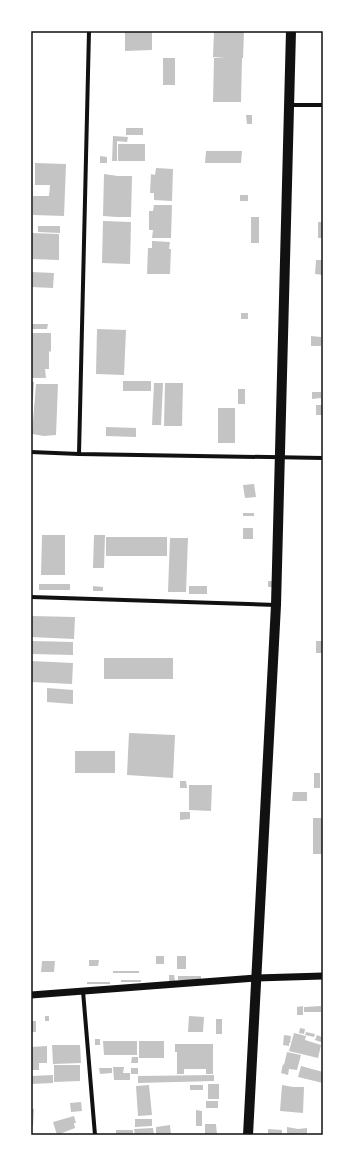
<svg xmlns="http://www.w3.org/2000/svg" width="354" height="1166" font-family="'Roboto Serif',serif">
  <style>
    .building { fill: #c4c4c4 }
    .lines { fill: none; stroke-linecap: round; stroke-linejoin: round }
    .minor { stroke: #111; stroke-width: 4 }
    .tertiary { stroke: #111; stroke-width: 7 }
    .primary { stroke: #111; stroke-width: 10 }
    .neatline { fill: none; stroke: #111; stroke-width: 1.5 }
  </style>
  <rect width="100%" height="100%" fill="#fff"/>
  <!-- building -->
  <g class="building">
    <polygon points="125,31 152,31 152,50 125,51"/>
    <polygon points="214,31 244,31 243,58 242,58 241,102 213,102 214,58 225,58 213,57"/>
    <rect x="163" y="58" width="12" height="27"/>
    <polygon points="246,115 252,115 252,124 247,124"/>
    <rect x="126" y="128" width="17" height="7"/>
    <polygon points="113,136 128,137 127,142 117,141 117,161 112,161"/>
    <rect x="118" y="144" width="27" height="17"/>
    <polygon points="206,151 242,151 241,163 205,163"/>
    <polygon points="100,156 107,157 107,163 100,163"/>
    <polygon points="35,163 66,164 64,216 33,215 33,196 49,196 50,185 35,185"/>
    <polygon points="156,168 173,169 172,201 154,200 154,193 150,193 151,174 155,175"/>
    <polygon points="104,174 118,176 132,176 131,217 117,217 103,216"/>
    <rect x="240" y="195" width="8" height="6"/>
    <polygon points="154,205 172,205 171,238 152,238 153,230 149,230 149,211 153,211"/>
    <rect x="251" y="217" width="8" height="26"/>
    <polygon points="103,221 131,222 130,264 102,263"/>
    <rect x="318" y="222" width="5" height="16"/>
    <polygon points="38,226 60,226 60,233 38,232"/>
    <polygon points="31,233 59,234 59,260 31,259"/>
    <polygon points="152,241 170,242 169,249 171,249 170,274 147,274 148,248 152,248"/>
    <polygon points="316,260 323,260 323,275 315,274"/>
    <polygon points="31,272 54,273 53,288 31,287"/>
    <rect x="241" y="313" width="7" height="6"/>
    <polygon points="31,324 48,324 47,329 31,329"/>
    <polygon points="97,329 126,330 124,375 96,374"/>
    <polygon points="31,333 51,333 51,352 49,351 49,369 45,369 46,378 31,378"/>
    <polygon points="311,336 321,337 321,346 311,346"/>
    <rect x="123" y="381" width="28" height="10"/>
    <polygon points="31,382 34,382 33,400 31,400"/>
    <polygon points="154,383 163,383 161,425 152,425"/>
    <polygon points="165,383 183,383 182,426 164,426"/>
    <polygon points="36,384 58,384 56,435 44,436 32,434"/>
    <rect x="238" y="389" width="7" height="15"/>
    <polygon points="312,392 321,392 321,398 312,399"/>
    <rect x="316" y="405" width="7" height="10"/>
    <rect x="218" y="408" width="17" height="35"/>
    <polygon points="106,427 136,428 136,437 106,436"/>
    <polygon points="254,484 256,497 245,498 243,485"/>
    <rect x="243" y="513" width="11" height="3"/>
    <rect x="243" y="528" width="10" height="11"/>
    <polygon points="42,535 65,535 65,575 41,575"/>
    <polygon points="94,535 105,535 104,568 93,568"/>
    <rect x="106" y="537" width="61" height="19"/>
    <polygon points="170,538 188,538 186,592 168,592"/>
    <polygon points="268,581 273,581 272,587 268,587"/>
    <rect x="39" y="584" width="31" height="6"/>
    <polygon points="93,586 103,587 103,591 93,591"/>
    <rect x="189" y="586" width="18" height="8"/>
    <polygon points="31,616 75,617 74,639 31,637"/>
    <polygon points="31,641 73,642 73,655 31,654"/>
    <rect x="316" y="641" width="7" height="12"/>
    <rect x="104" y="658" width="69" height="21"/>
    <polygon points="31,661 73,663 72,684 31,682"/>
    <polygon points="47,688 73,690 73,704 47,702"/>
    <polygon points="129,733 175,735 173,778 127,775"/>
    <rect x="75" y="751" width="40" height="22"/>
    <rect x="314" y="773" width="6" height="15"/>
    <polygon points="180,781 186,781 187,788 180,788"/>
    <polygon points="189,785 212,785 211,811 189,810"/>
    <polygon points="293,792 307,792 307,801 292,801"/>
    <polygon points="180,812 190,812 190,819 180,820"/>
    <rect x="313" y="818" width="10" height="36"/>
    <rect x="156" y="956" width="8" height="8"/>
    <rect x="177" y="956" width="9" height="13"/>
    <polygon points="89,960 99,960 98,966 89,966"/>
    <polygon points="42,961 55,961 54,972 41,972"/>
    <rect x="113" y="971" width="26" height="2"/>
    <polygon points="169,975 174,975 175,981 169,981"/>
    <rect x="178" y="976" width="23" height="4"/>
    <rect x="121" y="980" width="20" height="2"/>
    <rect x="87" y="982" width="23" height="2"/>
    <polygon points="303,1006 303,1015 297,1015 297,1007"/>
    <polygon points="321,1006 321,1012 304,1012 304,1007"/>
    <rect x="45" y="1016" width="4" height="5"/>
    <polygon points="189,1016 204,1017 203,1032 188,1032"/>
    <rect x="216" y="1019" width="6" height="15"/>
    <rect x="31" y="1021" width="5" height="11"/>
    <polygon points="300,1028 305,1029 304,1034 299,1033"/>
    <polygon points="306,1032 315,1034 314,1037 305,1035"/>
    <polygon points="294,1033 306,1036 305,1040 321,1045 318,1058 289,1051"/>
    <polygon points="284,1035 291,1036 290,1043 289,1043 289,1046 283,1045"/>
    <polygon points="317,1035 322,1037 321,1042 315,1040"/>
    <rect x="95" y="1039" width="5" height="6"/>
    <polygon points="103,1041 137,1041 137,1055 104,1055"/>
    <rect x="139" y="1041" width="25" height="17"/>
    <polygon points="175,1044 213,1044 213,1074 206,1074 206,1069 184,1069 184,1074 177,1074 177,1052 175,1052"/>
    <polygon points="52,1045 80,1045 81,1063 53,1064"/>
    <polygon points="47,1046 47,1063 39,1063 39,1070 31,1070 31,1047"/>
    <polygon points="287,1052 301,1055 297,1070 289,1069 288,1075 281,1073 283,1064 284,1065"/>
    <polygon points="132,1057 138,1057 138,1063 131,1063"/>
    <polygon points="54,1065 80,1065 80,1081 54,1082"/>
    <polygon points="301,1066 323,1072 323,1083 298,1077"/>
    <polygon points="113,1067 124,1067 123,1073 130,1073 130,1080 114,1080"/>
    <polygon points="99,1068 112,1068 112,1073 100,1074"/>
    <rect x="131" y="1068" width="7" height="6"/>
    <polygon points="53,1075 53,1083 31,1084 31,1076"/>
    <polygon points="214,1075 214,1081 138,1083 138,1076"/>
    <rect x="208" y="1084" width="11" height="15"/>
    <polygon points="149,1085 152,1115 138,1116 136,1086"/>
    <rect x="190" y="1085" width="13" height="5"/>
    <polygon points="282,1085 293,1087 304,1087 303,1113 280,1111"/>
    <rect x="206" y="1101" width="12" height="7"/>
    <polygon points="81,1102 82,1111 71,1112 70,1103"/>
    <polygon points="31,1109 34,1109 33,1126 31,1126"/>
    <polygon points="196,1110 202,1111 202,1126 196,1126"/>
    <polygon points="74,1116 76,1123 74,1123 75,1128 57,1135 53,1122"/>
    <polygon points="135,1119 152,1119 152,1126 135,1127"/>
    <polygon points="205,1124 216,1124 217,1135 205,1135"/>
    <polygon points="170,1125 171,1135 156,1135 156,1127"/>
    <polygon points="287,1127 298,1129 307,1128 307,1135 287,1135"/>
    <polygon points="153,1128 154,1135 135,1135 134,1129"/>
    <polygon points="268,1129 282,1130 282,1135 268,1135"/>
    <rect x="116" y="1130" width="17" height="5"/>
  </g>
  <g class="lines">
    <!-- minor -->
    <g class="minor">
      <polyline points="289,105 323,105"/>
      <polyline points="31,452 79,454 323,458"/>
      <polyline points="79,454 89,31"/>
      <polyline points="31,597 276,605"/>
      <polyline points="83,991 95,1135"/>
    </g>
    <!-- tertiary -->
    <polyline class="tertiary" points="31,995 256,978 323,976"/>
    <!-- primary -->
    <polyline class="primary" points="248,1135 276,605 291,31"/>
  </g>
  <!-- border -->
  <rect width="354" height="1166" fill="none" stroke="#ffffff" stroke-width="64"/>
  <rect x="32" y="32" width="290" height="1102" class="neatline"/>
</svg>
